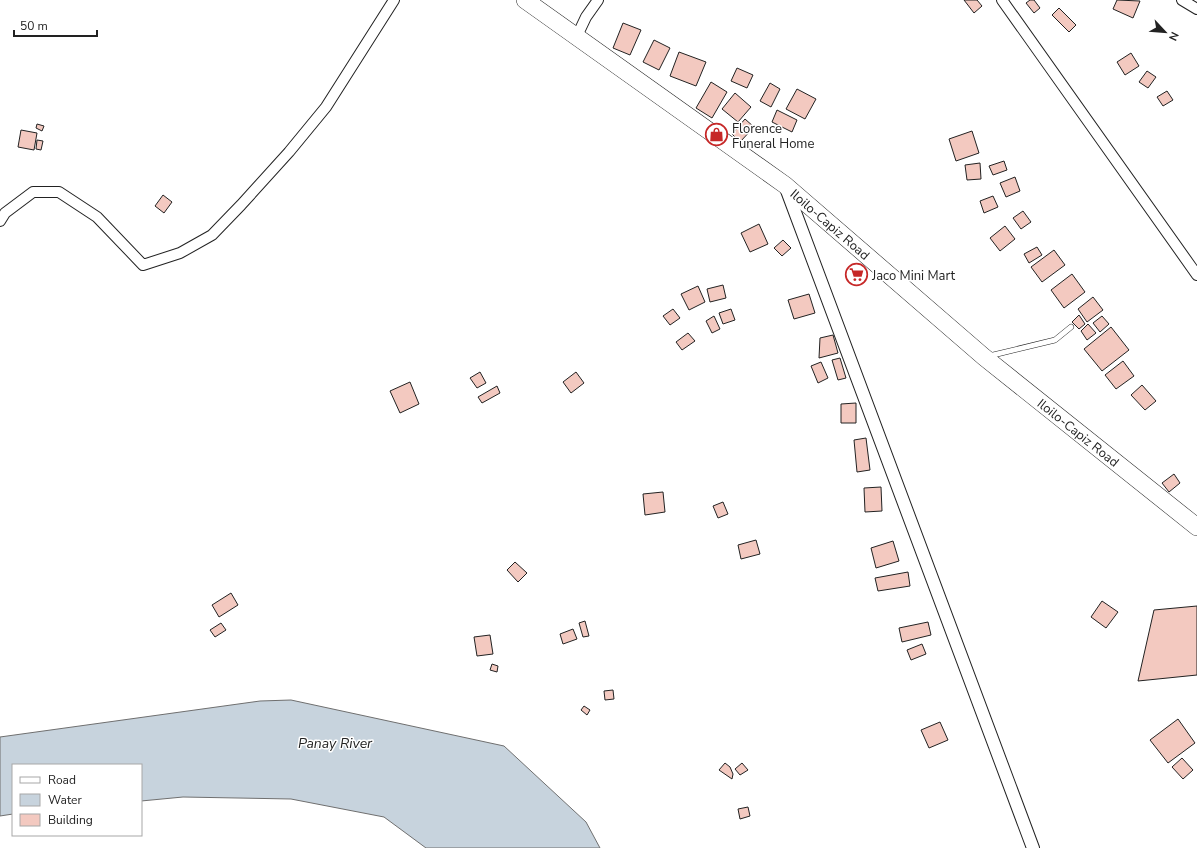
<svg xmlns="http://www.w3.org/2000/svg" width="1197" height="848" font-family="'Nunito Sans',sans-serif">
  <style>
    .water { fill: #c7d3dd; stroke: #6f6f6f }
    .building { fill: #f3c9c0; stroke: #222 }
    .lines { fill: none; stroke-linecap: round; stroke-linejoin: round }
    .service-casing { stroke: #222; stroke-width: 6 }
    .minor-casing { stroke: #222; stroke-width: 12 }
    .tertiary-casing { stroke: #222; stroke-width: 14 }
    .trunk-casing { stroke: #222; stroke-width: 18 }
    .service { stroke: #fff; stroke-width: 5 }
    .minor { stroke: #fff; stroke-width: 10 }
    .tertiary { stroke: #fff; stroke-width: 12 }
    .trunk { stroke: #fff; stroke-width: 17 }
    .labels { text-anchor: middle; stroke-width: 3; stroke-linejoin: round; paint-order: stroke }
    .poi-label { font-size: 13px; fill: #222; stroke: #fff; text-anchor: start }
    .street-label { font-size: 13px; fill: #222; stroke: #fff }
    .water-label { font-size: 14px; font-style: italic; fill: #222; stroke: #fff }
  </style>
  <rect width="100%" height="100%" fill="#fff"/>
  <!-- water -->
  <polygon class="water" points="291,700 504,746 586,822 600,848 426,848 384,817 291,799 183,797 141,801 141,765 13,765 13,814 0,816 0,737 260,701"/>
  <!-- building -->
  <g class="building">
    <polygon points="964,0 977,0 982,6 974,13"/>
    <polygon points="1030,0 1034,0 1040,8 1034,13 1026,3"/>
    <polygon points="1117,0 1140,1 1133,18 1113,9"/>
    <polygon points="1059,8 1076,25 1069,32 1052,15"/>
    <polygon points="623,23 641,30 630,55 613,48"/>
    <polygon points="654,40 670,48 659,70 643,62"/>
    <polygon points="679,52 706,62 696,86 670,76"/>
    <polygon points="1131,53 1139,66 1125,75 1117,62"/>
    <polygon points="737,68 753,75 747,88 731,81"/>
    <polygon points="1147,71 1156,77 1148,88 1139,82"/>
    <polygon points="711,82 727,92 712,118 696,108"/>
    <polygon points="770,83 780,89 771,107 760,101"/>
    <polygon points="797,89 816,99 805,119 786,109"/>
    <polygon points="1167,91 1173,100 1163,106 1157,97"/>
    <polygon points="735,93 751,107 738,122 722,109"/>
    <polygon points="777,110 797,120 792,132 772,122"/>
    <polygon points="745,119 754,127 740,142 732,134"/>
    <polygon points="37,124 44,126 42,131 36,128"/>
    <polygon points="21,130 37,133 34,150 18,147"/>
    <polygon points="972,131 979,153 956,161 949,139"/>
    <polygon points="37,140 43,141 41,150 36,149"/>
    <polygon points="1004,161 1007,170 993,175 989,166"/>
    <polygon points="980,163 981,179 967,180 965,165"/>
    <polygon points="1015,177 1020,191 1006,197 1000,183"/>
    <polygon points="163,195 172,202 164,213 155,206"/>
    <polygon points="993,196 998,207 984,213 980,201"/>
    <polygon points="1023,211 1031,222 1021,229 1013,218"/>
    <polygon points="759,224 768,244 750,252 741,233"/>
    <polygon points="1005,226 1015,239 1000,251 990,238"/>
    <polygon points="783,240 791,248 782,256 774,248"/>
    <polygon points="1037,247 1042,255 1029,263 1024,254"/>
    <polygon points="1054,250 1065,265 1042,282 1031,267"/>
    <polygon points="1072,274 1085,292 1064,308 1051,290"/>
    <polygon points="723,285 726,298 710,302 707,289"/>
    <polygon points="698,286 705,302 689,310 681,294"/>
    <polygon points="809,294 815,313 794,319 788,300"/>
    <polygon points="1093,297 1103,310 1087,322 1078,309"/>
    <polygon points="673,309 680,318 670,325 663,316"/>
    <polygon points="731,309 735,320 723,324 719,313"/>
    <polygon points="1079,315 1085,324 1079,329 1072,322"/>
    <polygon points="714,316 720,329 712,333 706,321"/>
    <polygon points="1102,316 1109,324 1100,332 1093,323"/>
    <polygon points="1088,324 1096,333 1087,340 1081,331"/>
    <polygon points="1111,327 1129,350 1102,371 1084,349"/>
    <polygon points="688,333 695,341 682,350 676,342"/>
    <polygon points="833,335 838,353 819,358 820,338"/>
    <polygon points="840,358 846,378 838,380 832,360"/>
    <polygon points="1123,361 1134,376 1116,389 1105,375"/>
    <polygon points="821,362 828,378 818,383 811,366"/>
    <polygon points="480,372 486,383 477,388 470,378"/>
    <polygon points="576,372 584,383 571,393 563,382"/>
    <polygon points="410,382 419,404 400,413 390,391"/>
    <polygon points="1142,385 1156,401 1145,410 1131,395"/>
    <polygon points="497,386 500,393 482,403 478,397"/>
    <polygon points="856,403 856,423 841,423 841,404"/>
    <polygon points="866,438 870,470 857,472 854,440"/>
    <polygon points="1174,474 1180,483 1169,492 1162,483"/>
    <polygon points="881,487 882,511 865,512 864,488"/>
    <polygon points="663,492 665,512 645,515 643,494"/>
    <polygon points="723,502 728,514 718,518 713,506"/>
    <polygon points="756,540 760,554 741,559 738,545"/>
    <polygon points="893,541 899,561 876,568 871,548"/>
    <polygon points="515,562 527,573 518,582 507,570"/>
    <polygon points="908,572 910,586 878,591 875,578"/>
    <polygon points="231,593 238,605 219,617 212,605"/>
    <polygon points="1102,601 1118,612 1106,628 1091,617"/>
    <polygon points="1197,606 1197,675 1138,681 1154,610"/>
    <polygon points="585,621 589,636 583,637 579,623"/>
    <polygon points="928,622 931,635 902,642 899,628"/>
    <polygon points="221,623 226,630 215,637 210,630"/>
    <polygon points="573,629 577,639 563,644 560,634"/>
    <polygon points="490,635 493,654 477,656 474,637"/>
    <polygon points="922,644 926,654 911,660 907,650"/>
    <polygon points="492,664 498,666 497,672 490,670"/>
    <polygon points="613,690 614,699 605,700 604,691"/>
    <polygon points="584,706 590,710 587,715 581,710"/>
    <polygon points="1178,719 1195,743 1168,763 1150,740"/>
    <polygon points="940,722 948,740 929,748 921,730"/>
    <polygon points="1182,758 1193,770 1183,779 1172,767"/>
    <polygon points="725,763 730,767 733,774 732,779 719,770"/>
    <polygon points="742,763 748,770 740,775 735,769"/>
    <polygon points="748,807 750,816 740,819 738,809"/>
  </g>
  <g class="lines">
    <defs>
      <polyline id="service" points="989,356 1055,340 1071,327"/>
      <g id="minor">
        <polyline points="1002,0 1197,275"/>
        <polyline points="1182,0 1197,9"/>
        <polyline points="577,36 586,17 598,0"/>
        <polyline points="0,221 5,213 33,192 59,192 97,217 143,265 180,253 212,235 241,205 289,152 326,107 394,0"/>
      </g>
      <polyline id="tertiary" points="786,188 1033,848"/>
      <g id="trunk">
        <path id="s1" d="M525,0L785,185L984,357L1197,527"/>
      </g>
    </defs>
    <!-- service casing -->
    <use href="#service" class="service-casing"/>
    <!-- minor casing -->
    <use href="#minor" class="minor-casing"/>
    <!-- tertiary casing -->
    <use href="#tertiary" class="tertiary-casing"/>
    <!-- trunk casing -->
    <use href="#trunk" class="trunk-casing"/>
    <!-- service -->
    <use href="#service" class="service"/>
    <!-- minor -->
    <use href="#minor" class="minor"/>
    <!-- tertiary -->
    <use href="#tertiary" class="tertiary"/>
    <!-- trunk -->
    <use href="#trunk" class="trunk"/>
  </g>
  <!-- icons -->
  <defs>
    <symbol id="shop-ring" viewBox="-11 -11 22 22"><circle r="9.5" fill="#fff" stroke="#c62828" stroke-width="1.5"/><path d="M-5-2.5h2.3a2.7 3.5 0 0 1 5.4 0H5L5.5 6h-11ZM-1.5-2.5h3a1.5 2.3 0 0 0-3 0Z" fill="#c62828"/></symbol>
    <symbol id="supermarket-ring" viewBox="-11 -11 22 22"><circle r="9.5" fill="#fff" stroke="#c62828" stroke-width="1.5"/><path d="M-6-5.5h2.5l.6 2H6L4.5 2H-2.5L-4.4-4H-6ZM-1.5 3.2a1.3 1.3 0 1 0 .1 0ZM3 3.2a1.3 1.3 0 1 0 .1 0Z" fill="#c62828"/></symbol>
  </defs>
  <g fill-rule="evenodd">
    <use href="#shop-ring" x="704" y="122" width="25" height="25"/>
    <use href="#supermarket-ring" x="844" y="262" width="25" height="25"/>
  </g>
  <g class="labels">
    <!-- poi labels -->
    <g class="poi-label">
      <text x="732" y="133">Florence<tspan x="732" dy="15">Funeral Home</tspan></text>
      <text x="872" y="280">Jaco Mini Mart</text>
    </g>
    <!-- street labels -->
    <g class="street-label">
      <text dy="5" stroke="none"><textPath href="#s1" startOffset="379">Iloilo-Capiz Road</textPath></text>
      <text dy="5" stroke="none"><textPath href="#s1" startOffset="703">Iloilo-Capiz Road</textPath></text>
    </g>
    <!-- water labels -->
    <g class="water-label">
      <text x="335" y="748">Panay River</text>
    </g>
  </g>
  <!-- legend -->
  <rect x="12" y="764" width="130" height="72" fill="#ffffff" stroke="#a7a7a7"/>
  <rect x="20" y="777" width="20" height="6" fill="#ffffff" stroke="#a7a7a7"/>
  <text x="48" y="784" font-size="12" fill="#222222">Road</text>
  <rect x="20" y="794" width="20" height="12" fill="#c7d3dd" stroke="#a7a7a7"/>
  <text x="48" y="804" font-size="12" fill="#222222">Water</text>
  <rect x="20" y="814" width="20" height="12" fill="#f3c9c0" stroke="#a7a7a7"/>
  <text x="48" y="824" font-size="12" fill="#222222">Building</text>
  <!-- north arrow -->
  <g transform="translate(1165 32) rotate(116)" stroke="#ffffff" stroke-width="3" paint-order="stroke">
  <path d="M0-3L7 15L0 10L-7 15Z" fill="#222222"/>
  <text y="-6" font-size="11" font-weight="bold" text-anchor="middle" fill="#222222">N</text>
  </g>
  <!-- scale -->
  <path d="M14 30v6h83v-6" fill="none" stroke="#222222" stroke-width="2"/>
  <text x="20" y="30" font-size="12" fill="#222222" stroke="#ffffff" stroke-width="3" paint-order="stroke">50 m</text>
</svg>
